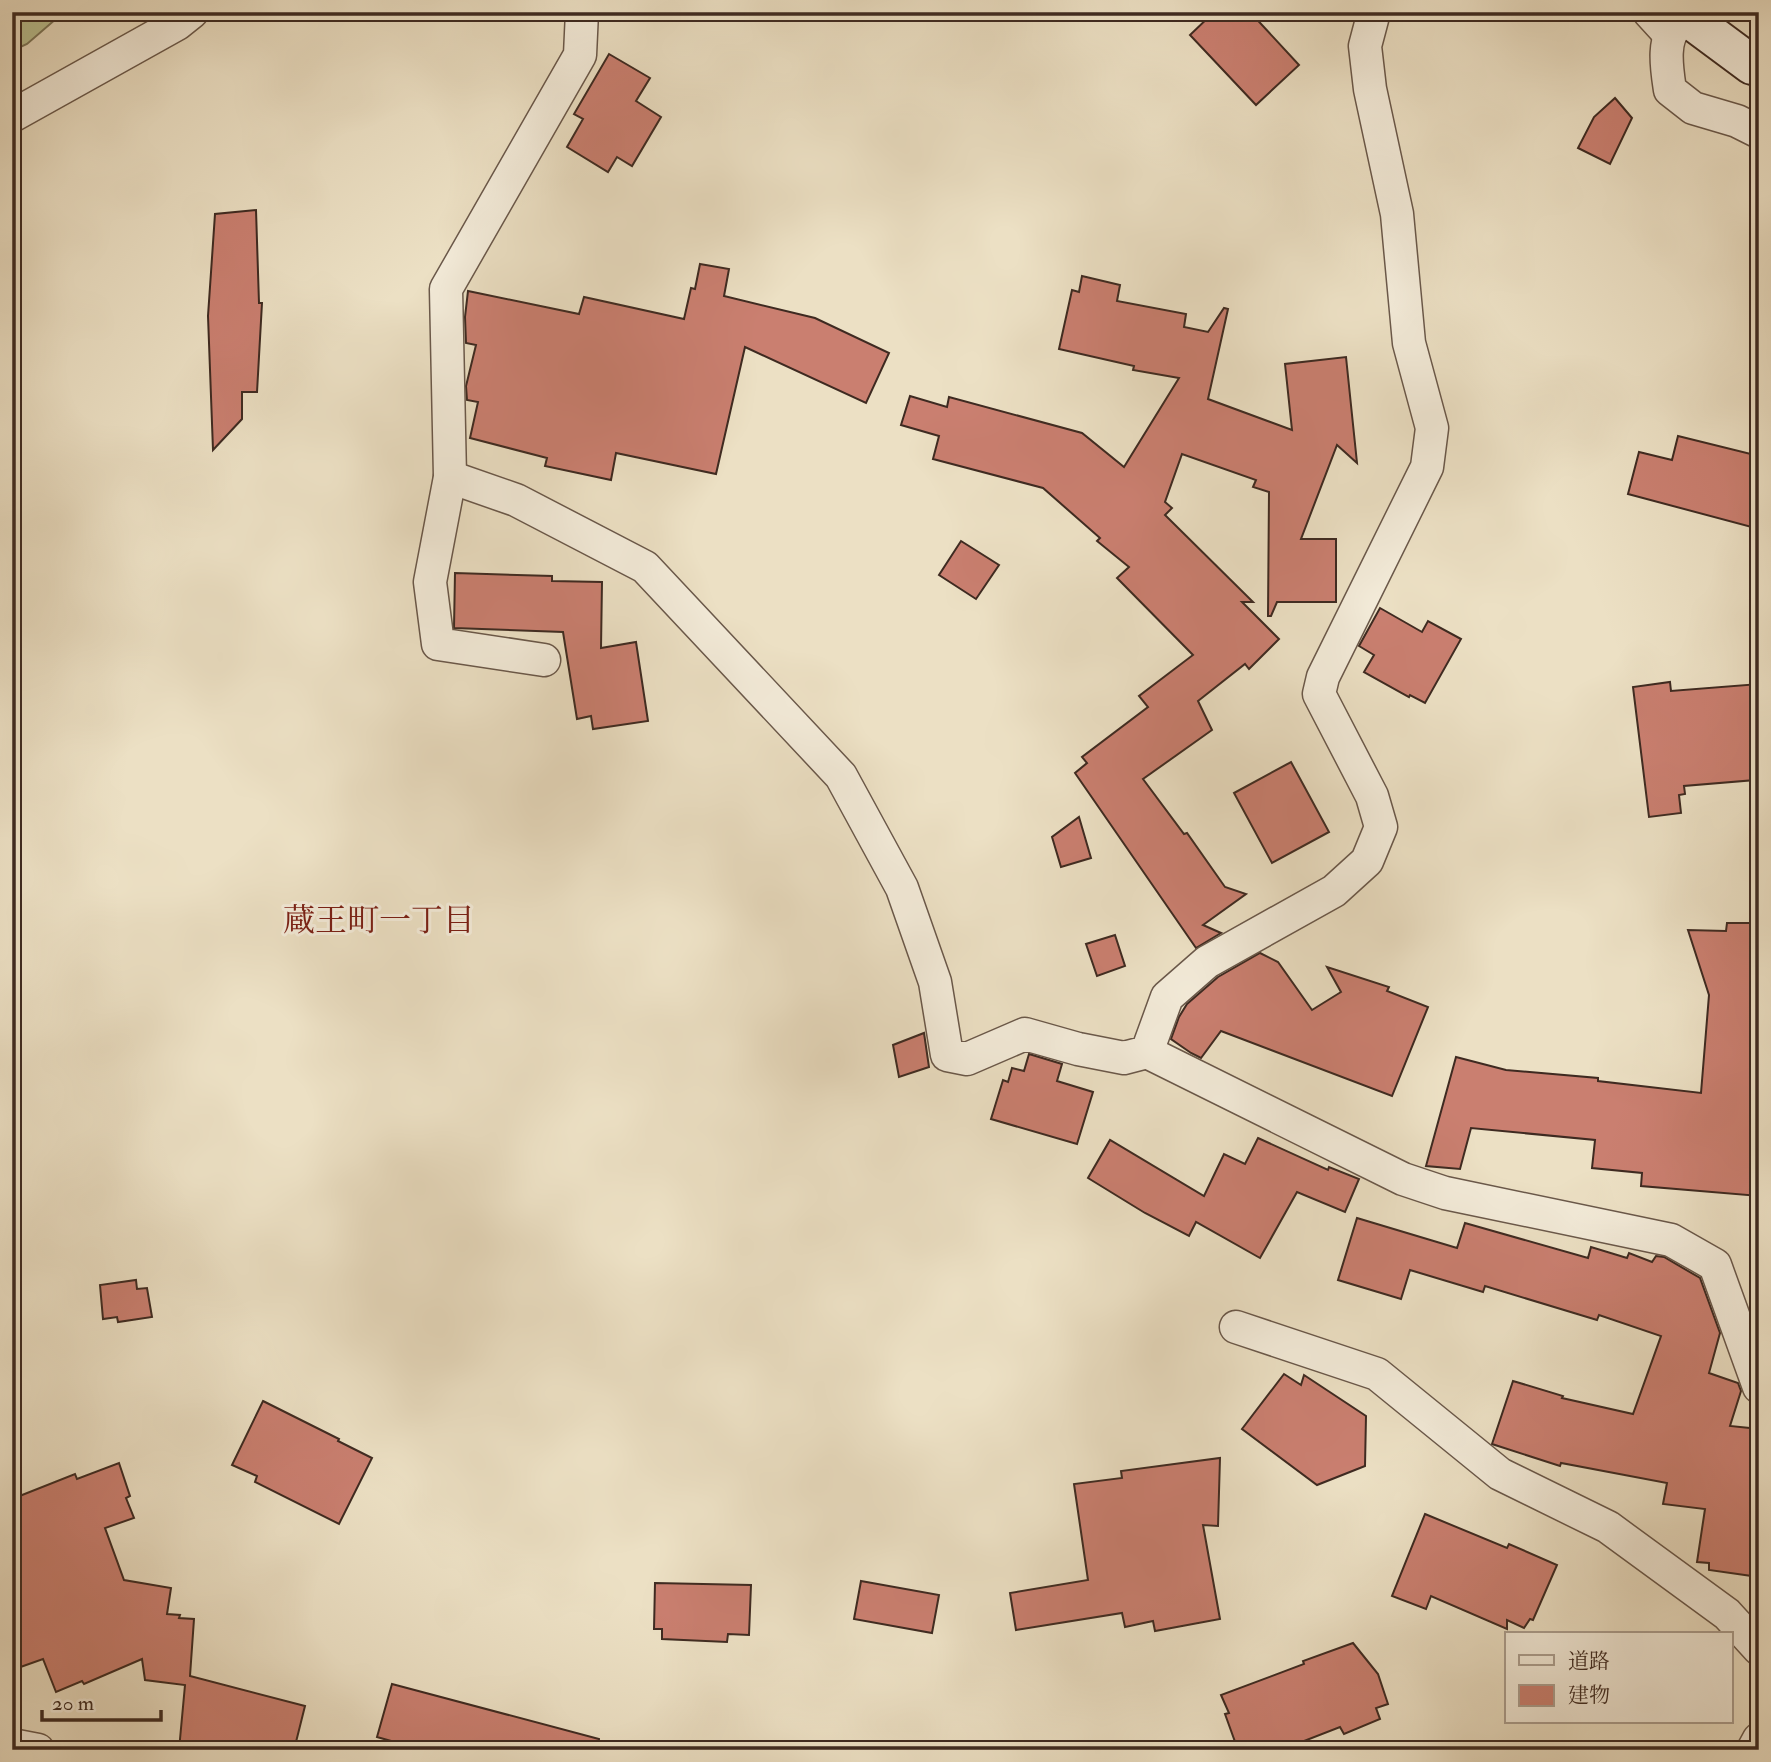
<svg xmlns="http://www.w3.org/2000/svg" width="1771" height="1762" font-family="'IM FELL Double Pica','Noto Serif JP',serif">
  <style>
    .green { fill: #bbc191; stroke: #7c7659; stroke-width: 2 }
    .building { fill: #ca7f70; stroke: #3e2a21; stroke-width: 2 }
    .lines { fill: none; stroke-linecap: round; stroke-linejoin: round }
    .street-casing { stroke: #6a584a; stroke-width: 35 }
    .secondary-casing { stroke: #3e2a21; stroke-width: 42 }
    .street { stroke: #f3ebd9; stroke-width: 32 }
    .secondary { stroke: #f3ebd9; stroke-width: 38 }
    .labels { text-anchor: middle; stroke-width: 6; stroke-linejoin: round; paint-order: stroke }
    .neighbourhood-label { font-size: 32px; fill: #7a1f14; stroke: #f3ebd9 }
  </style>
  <rect width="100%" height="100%" fill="#ece0c4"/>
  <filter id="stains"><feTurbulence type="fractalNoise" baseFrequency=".00286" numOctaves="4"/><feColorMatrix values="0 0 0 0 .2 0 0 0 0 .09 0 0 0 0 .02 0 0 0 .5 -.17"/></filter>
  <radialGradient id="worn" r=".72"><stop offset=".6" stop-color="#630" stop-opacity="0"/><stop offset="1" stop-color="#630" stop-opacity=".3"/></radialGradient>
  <!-- green -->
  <polygon class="green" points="12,12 64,12 27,44 12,51"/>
  <!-- building -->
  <g class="building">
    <polygon points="1214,12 1250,12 1299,65 1256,105 1190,35"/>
    <polygon points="609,54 650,78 636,101 661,117 632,166 617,157 608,172 567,147 583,119 574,114"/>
    <polygon points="1615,98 1632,118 1610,164 1578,148 1594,117"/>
    <polygon points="256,210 259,303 262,303 257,392 242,392 242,419 213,450 208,316 215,214"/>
    <polygon points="700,264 729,269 724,296 815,318 889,353 866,403 745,347 716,474 616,453 611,480 545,466 547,458 470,438 478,402 467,400 466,386 476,345 466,343 465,317 468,291 579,314 584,297 684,319 691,288 695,289"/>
    <polygon points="1082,276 1120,285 1117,301 1186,314 1184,327 1208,332 1224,308 1228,309 1208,399 1292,430 1285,364 1346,357 1357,463 1337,445 1301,539 1336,539 1336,602 1277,602 1271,616 1268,616 1269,492 1253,487 1256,480 1182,454 1165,502 1172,508 1165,515 1253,602 1242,602 1279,639 1249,669 1245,664 1198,701 1212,730 1143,779 1184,834 1187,833 1225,887 1246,894 1203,925 1221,933 1196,948 1075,773 1087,763 1082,757 1148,707 1139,696 1193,655 1117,578 1129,567 1097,541 1100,538 1043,488 933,459 939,436 901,425 910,396 947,407 949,397 1082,433 1124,467 1179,378 1133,370 1134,366 1059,349 1072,290 1079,292"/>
    <polygon points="1678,436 1759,456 1759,529 1628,494 1639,452 1672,460"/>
    <polygon points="961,541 999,565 976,599 939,575"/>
    <polygon points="455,573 552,576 552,581 602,582 601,648 636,642 648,721 593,729 591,716 577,719 563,632 454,628"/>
    <polygon points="1380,608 1422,632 1428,621 1461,639 1425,703 1410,695 1409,697 1364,672 1374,655 1359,646"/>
    <polygon points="1670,682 1671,691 1759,684 1759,747 1752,749 1755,780 1684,786 1685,794 1679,795 1681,813 1649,817 1633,687"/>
    <polygon points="1291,762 1329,832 1272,863 1234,793"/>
    <polygon points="1079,817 1091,858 1061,867 1052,837"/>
    <polygon points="1727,923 1759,923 1759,1196 1641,1186 1642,1173 1592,1168 1595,1140 1471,1128 1460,1169 1426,1166 1456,1057 1506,1070 1598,1078 1598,1081 1701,1093 1709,995 1688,930 1726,931"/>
    <polygon points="1115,935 1125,966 1097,976 1086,944"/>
    <polygon points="1260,953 1278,962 1312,1010 1341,992 1327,967 1389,987 1387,991 1428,1007 1392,1096 1221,1031 1201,1058 1191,1053 1171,1039 1179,1017 1187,1004 1218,977"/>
    <polygon points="924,1033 929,1067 899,1077 893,1045"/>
    <polygon points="1029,1054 1062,1064 1057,1081 1093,1092 1077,1144 991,1119 1003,1080 1008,1082 1012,1068 1024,1071"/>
    <polygon points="1258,1138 1328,1170 1329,1167 1359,1179 1345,1212 1297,1192 1260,1258 1196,1222 1189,1236 1145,1213 1088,1178 1110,1140 1204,1196 1224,1154 1245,1164"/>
    <polygon points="1357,1218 1457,1248 1465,1223 1588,1258 1591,1247 1627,1258 1629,1253 1652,1262 1656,1256 1664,1257 1700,1278 1720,1333 1709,1373 1738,1383 1741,1391 1730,1426 1759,1429 1759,1577 1709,1570 1709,1563 1697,1562 1705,1509 1663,1504 1667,1483 1561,1463 1560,1466 1492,1444 1513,1381 1563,1396 1562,1398 1633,1414 1661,1336 1599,1315 1597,1320 1485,1286 1483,1292 1410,1270 1401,1299 1338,1280"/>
    <polygon points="136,1280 137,1289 147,1288 152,1317 118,1322 117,1317 103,1319 100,1285"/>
    <polygon points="1284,1374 1301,1385 1304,1375 1366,1416 1365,1466 1317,1485 1242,1429"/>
    <polygon points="263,1401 339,1439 338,1441 372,1458 339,1524 255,1482 257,1476 232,1465"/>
    <polygon points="1220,1458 1218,1526 1203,1525 1220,1619 1155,1631 1153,1621 1125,1627 1122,1613 1016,1630 1010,1593 1088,1580 1074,1484 1122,1478 1121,1471"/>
    <polygon points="119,1463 130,1496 126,1498 134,1518 105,1528 124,1580 171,1588 167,1614 180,1615 179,1618 194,1619 190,1676 305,1706 294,1750 179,1750 185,1685 145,1680 142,1659 84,1684 82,1681 56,1692 43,1659 12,1670 12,1499 75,1474 77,1479"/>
    <polygon points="1425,1514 1507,1548 1509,1544 1557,1565 1533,1620 1530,1619 1524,1628 1507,1620 1507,1629 1431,1596 1426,1609 1392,1596"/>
    <polygon points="861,1581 939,1595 932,1633 854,1619"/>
    <polygon points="655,1583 751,1585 749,1635 728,1634 727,1642 662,1639 662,1629 654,1629"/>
    <polygon points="1353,1643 1378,1674 1388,1704 1376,1708 1380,1719 1344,1734 1340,1727 1281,1750 1238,1750 1225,1714 1229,1713 1221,1695 1304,1664 1303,1661"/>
    <polygon points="392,1684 599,1739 598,1750 423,1750 377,1737"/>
  </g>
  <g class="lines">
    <defs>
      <g id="street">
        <polyline points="1649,12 1670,35"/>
        <path d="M1684,12L1690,19C1688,19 1680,22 1679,23C1661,37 1667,70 1670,90L1693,108L1737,121L1759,132"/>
        <polyline points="12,116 177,24 192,12"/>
        <polyline points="450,477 516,500 645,567 841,776 902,888 935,982 947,1055 967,1059 1025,1034 1078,1049 1124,1058 1147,1052 1167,997 1207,962 1334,891 1367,861 1381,827 1372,796 1319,694 1323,677 1427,467 1432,428 1409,343 1397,214 1370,89 1365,46 1374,12"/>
        <polyline points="544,660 438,644 430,582 450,477 446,289 580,55 582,12"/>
        <polyline points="1147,1052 1403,1179 1445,1193 1671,1240 1715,1265 1759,1387"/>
        <polyline points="1236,1327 1377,1374 1500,1474 1608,1527 1727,1614 1759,1649"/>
        <polyline points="12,1745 38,1750"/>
        <polyline points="1753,1750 1759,1739"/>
      </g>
      <polyline id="secondary" points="1690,19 1752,65 1759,66"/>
    </defs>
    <!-- street casing -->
    <use href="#street" class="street-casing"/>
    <!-- secondary casing -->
    <use href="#secondary" class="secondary-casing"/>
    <!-- street -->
    <use href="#street" class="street"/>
    <!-- secondary -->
    <use href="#secondary" class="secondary"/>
  </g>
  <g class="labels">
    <!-- neighbourhood labels -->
    <g class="neighbourhood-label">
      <text x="379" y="931">蔵王町一丁目</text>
    </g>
  </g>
  <!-- margin -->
  <rect width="1771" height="1762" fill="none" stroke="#ece0c4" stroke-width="42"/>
  <rect x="14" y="14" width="1743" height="1734" fill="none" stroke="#3e2a21" stroke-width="3.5"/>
  <rect x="21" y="21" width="1729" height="1720" fill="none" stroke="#3e2a21" stroke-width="2"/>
  <!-- legend -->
  <rect x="1505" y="1632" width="228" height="91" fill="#f3ebd9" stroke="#ab9e8f" stroke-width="2"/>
  <rect x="1519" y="1655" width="35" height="10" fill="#f3ebd9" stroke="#ab9e8f" stroke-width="2"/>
  <text x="1568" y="1668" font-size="21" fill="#3e2a21">道路</text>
  <rect x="1519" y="1685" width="35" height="21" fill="#ca7f70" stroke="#ab9e8f" stroke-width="2"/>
  <text x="1568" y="1702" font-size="21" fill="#3e2a21">建物</text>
  <!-- scale -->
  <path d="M42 1710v10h119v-10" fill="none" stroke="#3e2a21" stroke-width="3.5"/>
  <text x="52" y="1710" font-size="21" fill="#3e2a21" stroke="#f3ebd9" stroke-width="5" paint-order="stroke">20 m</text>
  <rect width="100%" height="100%" filter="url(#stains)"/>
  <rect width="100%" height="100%" fill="url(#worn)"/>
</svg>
